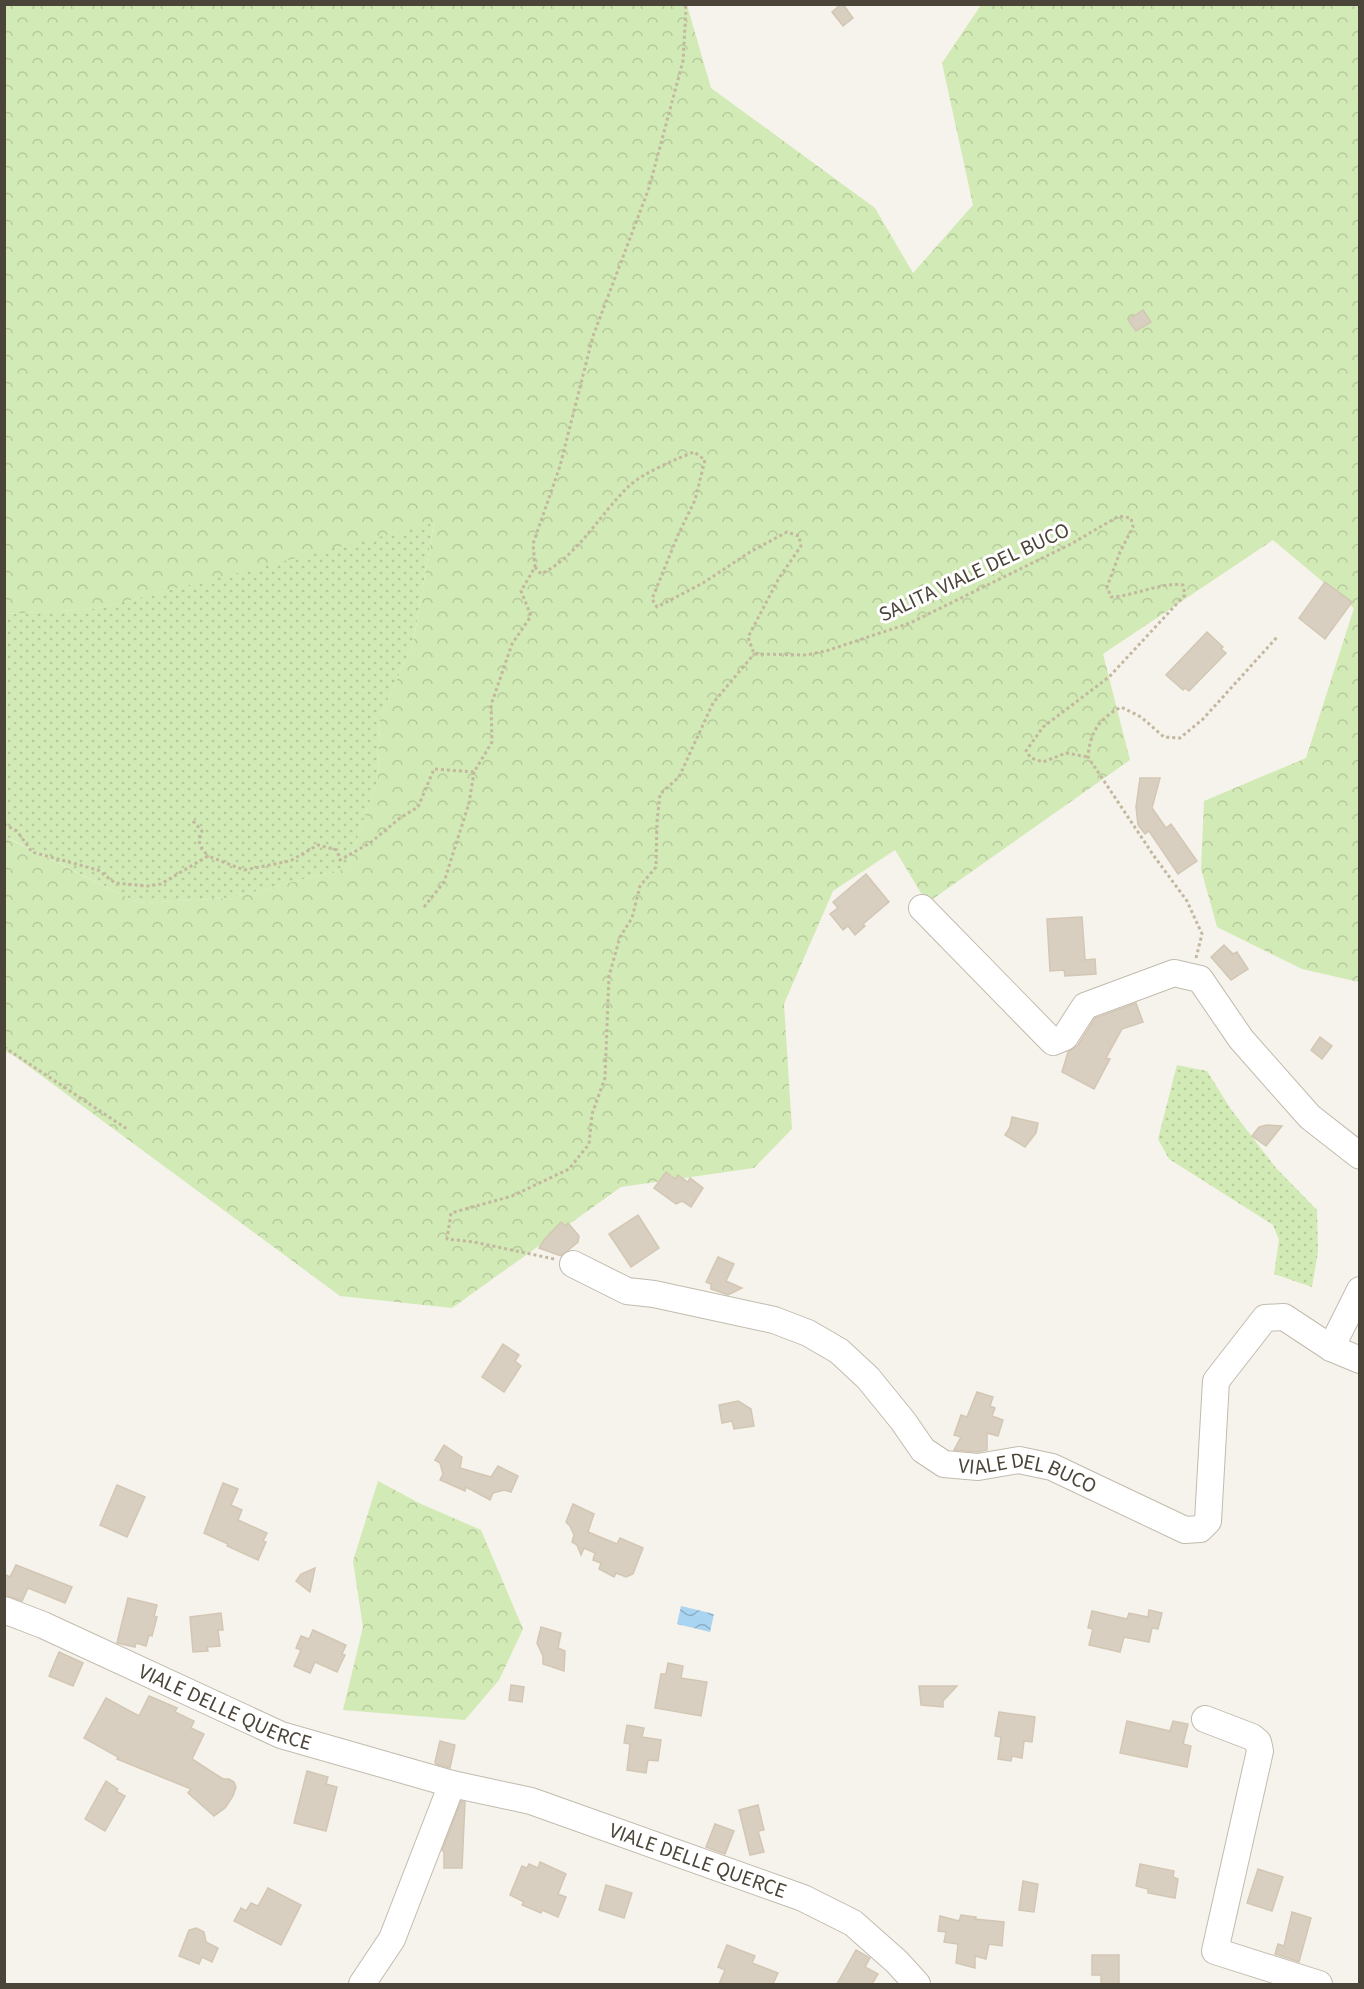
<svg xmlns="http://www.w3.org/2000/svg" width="1364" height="1989" font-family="'Source Sans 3',sans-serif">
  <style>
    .grass { fill: url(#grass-dots) }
    .forest { fill: url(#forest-crowns) }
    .water { fill: url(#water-waves) }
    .building { fill: #d8cfc1; stroke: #d3c7b4; stroke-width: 1.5 }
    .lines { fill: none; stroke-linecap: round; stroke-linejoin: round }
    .minor-casing { stroke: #c2bbae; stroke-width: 28 }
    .path { stroke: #c4b79f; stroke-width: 3; stroke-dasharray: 3 3; stroke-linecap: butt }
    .minor { stroke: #fff; stroke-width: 26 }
    .labels { text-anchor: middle; stroke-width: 6; stroke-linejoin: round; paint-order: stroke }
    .street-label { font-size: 21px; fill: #4b4439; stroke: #fff }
  </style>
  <defs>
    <pattern id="grass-dots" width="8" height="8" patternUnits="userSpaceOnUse" patternTransform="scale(1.5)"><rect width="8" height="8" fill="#d2eab5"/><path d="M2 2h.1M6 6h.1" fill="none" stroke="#b6ca9c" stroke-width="1.8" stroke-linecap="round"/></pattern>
    <pattern id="forest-crowns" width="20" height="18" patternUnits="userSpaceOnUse" patternTransform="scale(1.5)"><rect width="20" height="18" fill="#d2eab5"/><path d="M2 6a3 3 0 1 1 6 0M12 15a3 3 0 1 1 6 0" fill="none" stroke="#b6ca9c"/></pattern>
    <pattern id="water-waves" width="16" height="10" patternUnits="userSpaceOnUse" patternTransform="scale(1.5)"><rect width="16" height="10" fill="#a9d4f2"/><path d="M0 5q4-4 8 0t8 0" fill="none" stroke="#8caec5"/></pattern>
  </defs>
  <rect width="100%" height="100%" fill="#f6f3ec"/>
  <!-- grass -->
  <g class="grass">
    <polygon points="434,522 413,644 380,717 378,779 347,868 231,898 138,903 5,836 4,614 95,609"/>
    <polygon points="1177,1065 1207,1071 1230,1108 1276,1168 1317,1210 1318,1252 1312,1287 1274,1274 1279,1240 1273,1225 1169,1159 1158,1139"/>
  </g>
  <!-- forest -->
  <g class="forest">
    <polygon points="5,5 687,5 711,88 875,208 913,273 973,205 942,63 981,5 1359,5 1359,982 1302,969 1217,927 1201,869 1204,801 1306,758 1354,608 1273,540 1103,654 1130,760 927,903 895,850 833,891 784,1004 792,1129 754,1168 621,1187 452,1308 340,1296 16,1057 5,1051 4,836 138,903 231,898 347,868 378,779 380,717 413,644 434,523 95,609 5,614"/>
    <polygon points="378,1481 419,1503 481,1530 523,1629 499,1680 465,1720 343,1710 363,1627 353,1561"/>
  </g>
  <!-- water -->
  <polygon class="water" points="681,1606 714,1614 710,1632 677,1624"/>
  <!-- building -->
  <g class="building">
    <polygon points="841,4 843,4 853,18 843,26 832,12"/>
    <polygon points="1143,310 1151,322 1136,331 1128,320"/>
    <polygon points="1325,582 1352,602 1325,639 1299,618"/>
    <polygon points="1207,632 1223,647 1221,649 1226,653 1189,691 1185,688 1183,690 1166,675"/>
    <polygon points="1140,778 1160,778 1152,808 1166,828 1171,824 1197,861 1178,874 1149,831 1145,834 1138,825 1136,807"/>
    <polygon points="866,874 889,902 863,924 865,926 855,935 848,926 843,930 830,914 838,908 833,902"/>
    <polygon points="1082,917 1085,960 1095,959 1096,974 1065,976 1064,970 1050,971 1047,919"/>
    <polygon points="1224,945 1233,954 1237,952 1248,969 1231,980 1211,957"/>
    <polygon points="1136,1003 1143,1022 1122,1029 1106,1058 1110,1059 1094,1089 1062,1072 1068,1052 1078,1045 1095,1018"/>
    <polygon points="1320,1037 1332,1046 1322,1059 1311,1050"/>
    <polygon points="1012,1117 1038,1123 1036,1133 1025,1147 1005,1135 1010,1127"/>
    <polygon points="1267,1125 1282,1126 1266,1146 1252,1136 1259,1127"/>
    <polygon points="666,1172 675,1179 678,1175 688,1182 690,1178 703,1188 691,1207 682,1201 676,1204 654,1188"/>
    <polygon points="638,1215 659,1248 631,1267 609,1234"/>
    <polygon points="561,1222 566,1226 568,1223 579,1236 578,1242 561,1256 539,1248 544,1240"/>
    <polygon points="718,1257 734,1264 726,1281 742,1288 728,1295 711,1289 711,1284 706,1282"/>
    <polygon points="503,1344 519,1355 515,1361 521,1366 504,1392 482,1377"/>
    <polygon points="977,1392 993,1397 990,1406 995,1408 992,1416 1003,1420 998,1436 987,1433 987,1450 977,1452 954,1450 961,1437 954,1435 961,1415 967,1417"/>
    <polygon points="738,1401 751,1409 754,1426 734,1429 732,1421 722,1423 719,1405"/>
    <polygon points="444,1445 462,1457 460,1468 491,1477 498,1466 518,1476 511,1492 504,1490 493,1493 490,1500 466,1487 465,1491 440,1480 443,1474 440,1463 435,1460"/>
    <polygon points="223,1483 238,1489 231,1505 242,1510 238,1520 267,1533 263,1541 266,1542 258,1560 227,1546 228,1544 204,1533"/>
    <polygon points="117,1485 145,1497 127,1537 100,1525"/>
    <polygon points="573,1504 594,1514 588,1532 617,1544 620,1538 643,1548 633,1574 626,1577 616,1573 614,1577 599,1569 601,1563 593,1560 595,1553 584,1548 581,1555 577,1545 572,1542 574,1535 570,1526 566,1522"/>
    <polygon points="16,1565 72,1587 65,1603 28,1588 22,1601 4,1595 4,1574 10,1577"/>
    <polygon points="315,1568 310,1592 296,1581 301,1574"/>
    <polygon points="128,1598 157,1605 154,1616 157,1617 152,1636 149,1635 146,1646 136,1643 135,1647 117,1643"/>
    <polygon points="1149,1610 1162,1613 1158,1629 1152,1628 1149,1642 1124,1637 1120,1652 1089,1645 1093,1629 1088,1628 1092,1611 1127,1619 1129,1613 1148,1617"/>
    <polygon points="221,1613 223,1630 218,1630 220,1646 207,1647 208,1651 193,1652 190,1617"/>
    <polygon points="541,1627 561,1633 558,1648 565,1651 564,1671 543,1664 543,1656 537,1643"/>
    <polygon points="313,1630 346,1645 342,1654 345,1655 337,1672 315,1662 310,1673 294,1666 301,1650 296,1648 301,1636 309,1639"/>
    <polygon points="59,1652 83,1663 73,1686 49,1676"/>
    <polygon points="668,1663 683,1666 681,1678 707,1682 701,1716 655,1708 661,1674 666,1674"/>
    <polygon points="511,1685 524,1687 522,1702 509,1700"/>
    <polygon points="919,1686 957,1686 943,1701 943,1707 921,1705"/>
    <polygon points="149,1696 177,1708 175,1712 194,1721 191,1728 204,1734 192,1759 223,1779 229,1779 234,1782 236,1787 233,1796 225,1808 214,1816 188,1793 191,1789 117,1759 118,1757 84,1738 106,1698 139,1716"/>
    <polygon points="999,1712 1035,1717 1032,1742 1024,1741 1022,1758 1012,1756 1011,1761 998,1759 1001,1737 995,1736"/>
    <polygon points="1127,1721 1170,1731 1173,1721 1188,1724 1183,1744 1191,1746 1187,1767 1120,1753"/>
    <polygon points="627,1725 644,1728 642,1737 661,1740 658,1761 648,1760 646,1773 627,1770 630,1744 624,1743"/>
    <polygon points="440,1741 455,1745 450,1768 436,1764 435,1762"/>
    <polygon points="307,1771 328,1777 326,1784 337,1787 326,1831 294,1823"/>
    <polygon points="106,1781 118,1789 116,1791 125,1796 105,1831 85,1819"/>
    <polygon points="461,1801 465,1802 462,1868 444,1868 444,1852 442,1850"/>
    <polygon points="758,1805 764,1830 758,1831 764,1852 750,1855 739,1810"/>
    <polygon points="715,1824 734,1831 725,1854 706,1847"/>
    <polygon points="540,1862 566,1874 558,1894 566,1897 558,1917 542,1910 541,1913 522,1905 524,1902 510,1895 522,1866 527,1868 529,1864 538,1868"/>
    <polygon points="1140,1864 1174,1871 1173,1877 1178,1879 1175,1898 1148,1893 1148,1889 1136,1886"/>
    <polygon points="1258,1869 1283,1877 1272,1911 1247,1903"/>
    <polygon points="1023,1881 1038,1884 1034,1912 1019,1910"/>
    <polygon points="606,1885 632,1893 624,1918 599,1910"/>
    <polygon points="268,1888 301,1905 281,1945 234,1921 241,1908 246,1911 251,1903 258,1906"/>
    <polygon points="1292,1912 1311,1918 1299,1962 1275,1954 1278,1944 1284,1946"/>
    <polygon points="961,1915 976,1917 975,1919 1004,1922 1002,1946 989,1944 986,1959 975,1956 975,1968 956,1963 958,1944 944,1942 946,1932 938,1931 940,1916 959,1921"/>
    <polygon points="196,1928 204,1932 206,1942 218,1948 212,1962 202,1957 199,1964 179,1956 189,1930"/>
    <polygon points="727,1945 755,1956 752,1963 778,1973 773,1984 719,1984 725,1970 718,1967"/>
    <polygon points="856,1950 870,1958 865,1967 878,1974 872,1984 837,1984"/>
    <polygon points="1092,1955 1119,1955 1119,1984 1101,1984 1101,1975 1092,1975"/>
  </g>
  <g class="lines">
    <defs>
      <g id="minor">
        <polyline points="922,908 1053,1042 1065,1037 1085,1006 1174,973 1200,979 1241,1039 1310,1117 1360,1156"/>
        <path id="s1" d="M573,1264L627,1291L654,1294L774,1320L808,1333L839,1351L868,1378L903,1421L923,1450L944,1464L978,1467L1019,1460L1052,1467L1185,1530L1200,1529L1208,1521L1216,1381L1265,1318L1284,1317L1331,1348L1360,1360"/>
        <polyline points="1331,1348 1360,1290"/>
        <path id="s2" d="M4,1610L43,1625L281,1735L452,1784L531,1801L803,1898L853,1923L897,1962L917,1984"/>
        <polyline points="1205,1719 1252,1737 1258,1742 1260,1751 1215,1951 1319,1984"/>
        <polyline points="362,1984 392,1939 452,1784"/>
      </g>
    </defs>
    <!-- minor casing -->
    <use href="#minor" class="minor-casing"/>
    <!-- path -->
    <g class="path">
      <path d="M535,567L541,574C578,556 599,515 629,486C643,473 676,459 694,452L705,460L695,500L678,535L652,599L657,607L703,583L750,552L787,532L799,536L801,546L779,578L748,637L754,654L806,655L826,651L910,623L1071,544L1119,516L1131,518L1133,527L1120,552L1107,587L1111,597C1135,596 1160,582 1183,585L1185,595L1109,677L1043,727L1026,751L1031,758L1043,762L1066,753L1088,757"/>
      <path d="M193,821L202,831C196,842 201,848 209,857"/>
      <polyline points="4,824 17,831 32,852 98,870 115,883 147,886 161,884 208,856 244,870 290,861 318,845 337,850 340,860 370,843 400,818 418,807 434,769 474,772 492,742 491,705 512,644 531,616 521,591 535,567 533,544 560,466 593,336 649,188 683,61 686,10 685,4"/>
      <polyline points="424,907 444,882 469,803 474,772"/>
      <path d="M1196,958L1202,934L1187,901L1154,856L1088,757C1090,732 1099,719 1121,707L1141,717L1164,737L1180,738L1203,719L1278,636"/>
      <polyline points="4,1047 127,1129"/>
      <polyline points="554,1259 474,1242 447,1239 451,1213 512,1196 569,1169 589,1144 592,1114 605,1078 609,976 620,937 632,918 640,886 656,867 657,822 660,794 679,777 713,703 754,654"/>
    </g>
    <!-- minor -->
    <use href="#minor" class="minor"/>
  </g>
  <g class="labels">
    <!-- street labels -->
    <g class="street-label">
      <text transform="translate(974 572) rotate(-25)" y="7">SALITA VIALE DEL BUCO</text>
      <text dy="7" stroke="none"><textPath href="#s1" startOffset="524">VIALE DEL BUCO</textPath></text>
      <text dy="7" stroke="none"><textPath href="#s2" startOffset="242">VIALE DELLE QUERCE</textPath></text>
      <text dy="7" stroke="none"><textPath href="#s2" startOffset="740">VIALE DELLE QUERCE</textPath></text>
    </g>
  </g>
  <!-- border -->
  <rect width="1364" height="1989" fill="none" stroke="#4b4439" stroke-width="12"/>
</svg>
